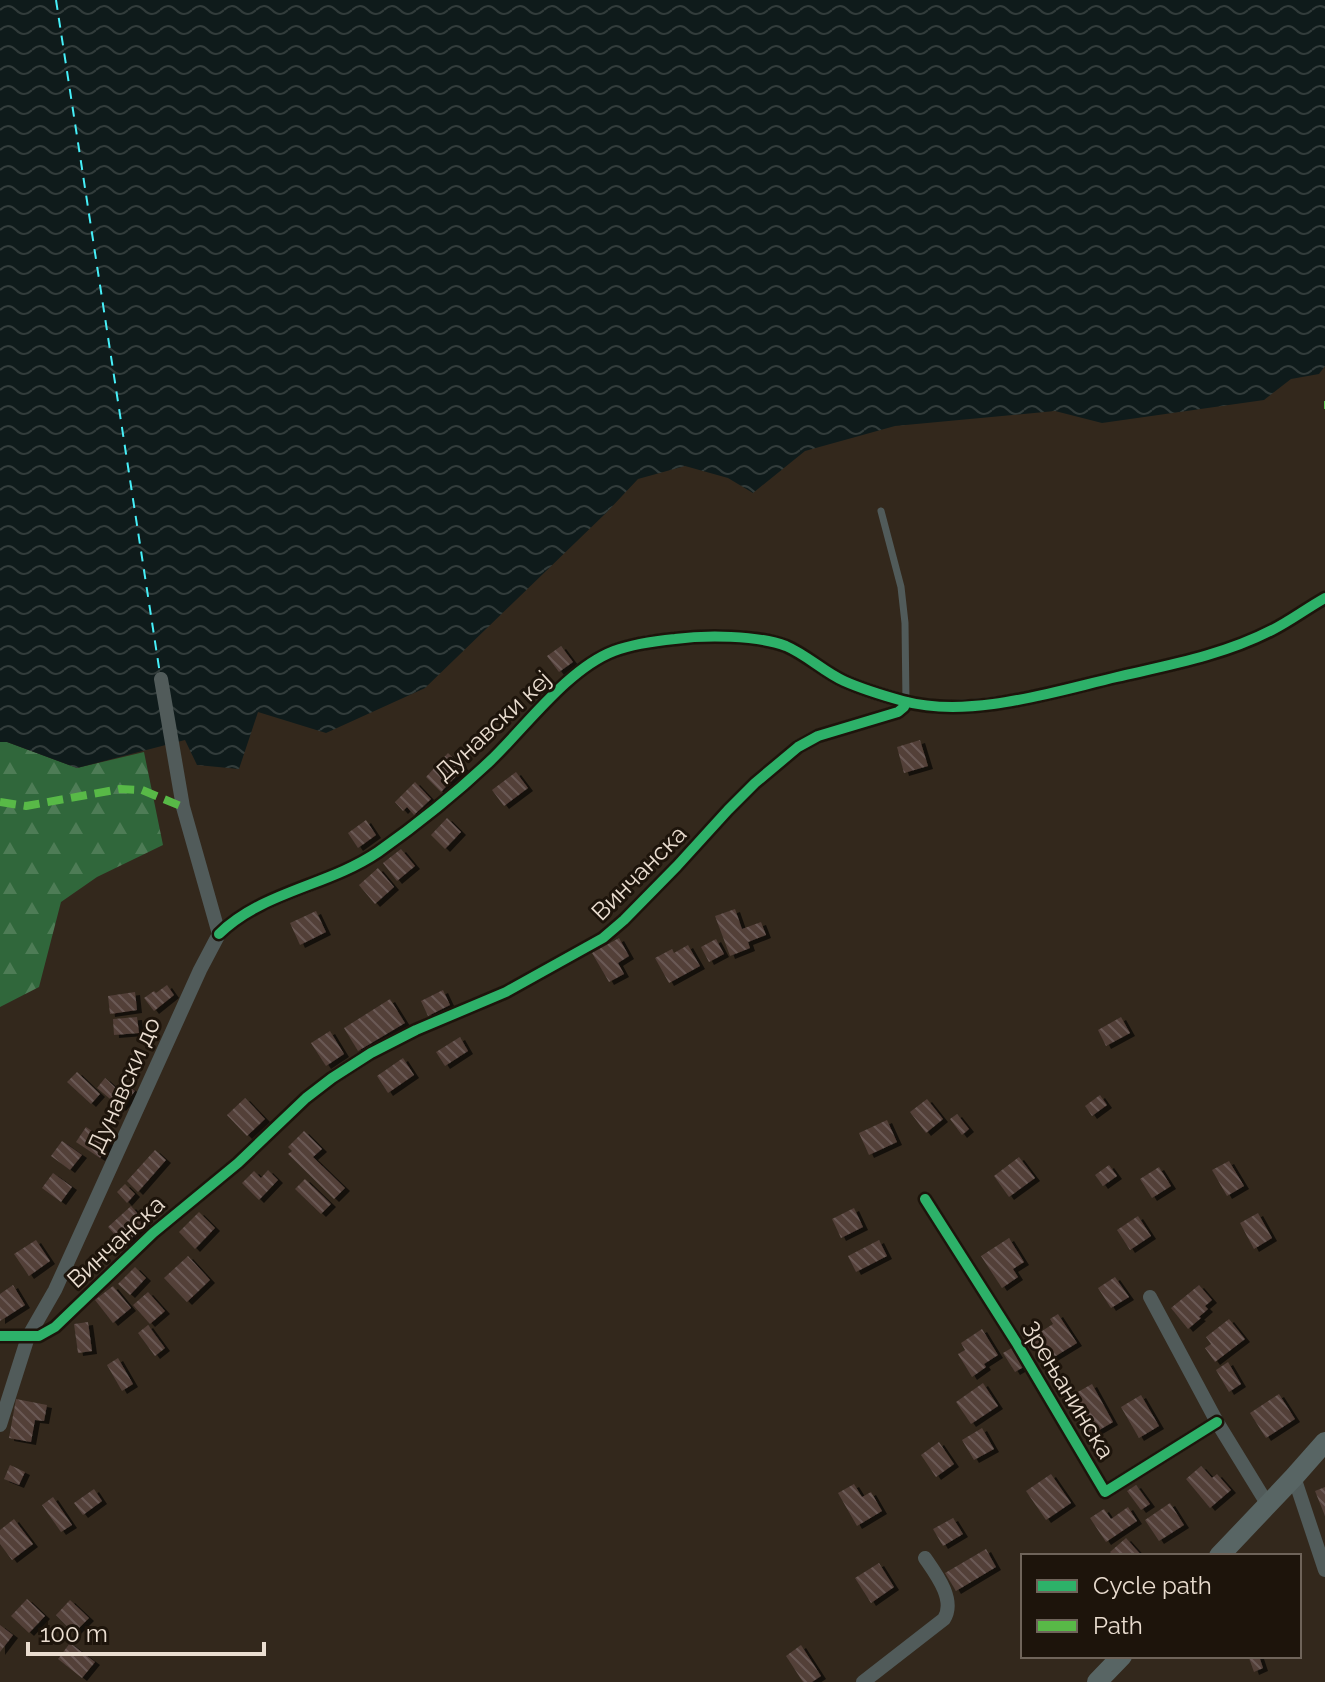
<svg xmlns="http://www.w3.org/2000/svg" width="1325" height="1682" font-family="Raleway,sans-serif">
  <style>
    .forest { fill: url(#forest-firs) }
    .water { fill: url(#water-waves) }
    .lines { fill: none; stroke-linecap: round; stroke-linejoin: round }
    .ferry { stroke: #46eff8; stroke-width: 2; stroke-dasharray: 10 8; stroke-linecap: butt }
    .building { fill: url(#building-back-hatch); filter: url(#shadow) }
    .lane { stroke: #515b5a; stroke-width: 7 }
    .street { stroke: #515b5a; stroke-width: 14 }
    .secondary { stroke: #586564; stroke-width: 20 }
    .quiet { stroke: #58b947; stroke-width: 8; stroke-dasharray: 16 8; stroke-linecap: butt }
    .cycleway-casing { stroke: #1d140b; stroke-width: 15 }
    .cycleway { stroke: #2db169; stroke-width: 10 }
    .labels { text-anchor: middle; stroke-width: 6; stroke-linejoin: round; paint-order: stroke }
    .street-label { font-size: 24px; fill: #eaddd0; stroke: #1d140b }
  </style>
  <defs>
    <pattern id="forest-firs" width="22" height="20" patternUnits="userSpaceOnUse" patternTransform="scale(2)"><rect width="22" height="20" fill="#30673b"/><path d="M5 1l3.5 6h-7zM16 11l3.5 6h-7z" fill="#4e7c56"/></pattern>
    <pattern id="water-waves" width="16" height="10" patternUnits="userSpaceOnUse" patternTransform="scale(2)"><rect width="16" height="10" fill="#0f1b1b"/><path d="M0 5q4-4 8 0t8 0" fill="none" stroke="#323c3b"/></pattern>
    <pattern id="building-back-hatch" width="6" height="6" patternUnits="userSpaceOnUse" patternTransform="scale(2)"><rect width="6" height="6" fill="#523f39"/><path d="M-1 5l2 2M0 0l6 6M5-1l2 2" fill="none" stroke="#6b5a55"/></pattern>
    <filter id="shadow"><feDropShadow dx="5" dy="3" stdDeviation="0" flood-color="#0009"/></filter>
  </defs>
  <rect width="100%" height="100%" fill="#33281c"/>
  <!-- forest -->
  <polygon class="forest" points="0,742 7,742 77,768 144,752 163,845 97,877 61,902 39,987 0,1007"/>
  <!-- water -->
  <polygon class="water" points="0,0 1325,0 1325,366 1319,374 1291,379 1264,400 1102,423 1055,411 895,426 805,451 753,493 728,478 685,466 638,479 606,513 425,688 326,733 258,712 239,769 197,765 185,740 77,768 7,742 0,742"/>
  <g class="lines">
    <!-- ferry -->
    <polyline class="ferry" points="56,0 160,674"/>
  </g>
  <!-- building -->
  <g class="building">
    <polygon points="561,646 573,662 559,672 547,656"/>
    <polygon points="920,740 928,766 904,773 897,747"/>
    <polygon points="448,753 464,768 441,792 426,777"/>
    <polygon points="516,772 528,788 504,806 492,790"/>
    <polygon points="415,782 431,799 414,815 407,807 403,811 395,802"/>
    <polygon points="447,818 461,832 445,849 431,835"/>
    <polygon points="366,820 376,835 358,848 348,833"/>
    <polygon points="401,849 415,866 397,881 383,863"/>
    <polygon points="378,868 394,887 375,904 359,885"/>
    <polygon points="735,909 742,929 761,922 766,935 748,942 750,948 730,956 715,916"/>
    <polygon points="316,911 326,932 300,945 290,923"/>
    <polygon points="619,938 629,956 618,963 624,974 609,982 592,953"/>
    <polygon points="716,939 724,954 709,962 701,947"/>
    <polygon points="688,945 700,966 669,983 655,958 672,949 674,953"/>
    <polygon points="167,985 174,995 154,1011 144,998 154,991 156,993"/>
    <polygon points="443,990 450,1005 428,1016 421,1001"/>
    <polygon points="135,992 137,1010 110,1014 108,996"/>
    <polygon points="390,999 405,1023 358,1051 344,1028"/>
    <polygon points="137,1017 139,1033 114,1035 113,1019"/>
    <polygon points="1121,1017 1130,1033 1106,1046 1098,1030"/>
    <polygon points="330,1031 344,1054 326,1066 311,1043"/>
    <polygon points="460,1037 468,1051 445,1066 436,1052"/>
    <polygon points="403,1058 414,1075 388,1093 377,1076"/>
    <polygon points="77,1072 100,1094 91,1104 67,1082"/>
    <polygon points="105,1078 117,1089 123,1082 135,1091 121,1108 97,1088"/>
    <polygon points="1100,1095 1107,1105 1092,1116 1085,1106"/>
    <polygon points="245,1098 265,1119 247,1136 227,1115"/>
    <polygon points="927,1099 943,1119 926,1133 910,1112"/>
    <polygon points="957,1114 969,1129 962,1135 950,1119"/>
    <polygon points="887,1120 897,1142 869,1155 859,1133"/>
    <polygon points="86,1127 110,1143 100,1158 76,1142"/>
    <polygon points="304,1131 322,1149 313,1157 345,1188 334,1199 288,1154 292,1151 288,1147"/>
    <polygon points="62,1141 82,1155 70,1170 51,1156"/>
    <polygon points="155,1150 166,1160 138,1192 127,1181"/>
    <polygon points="1019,1157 1035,1178 1009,1197 994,1176"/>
    <polygon points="1229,1161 1244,1186 1227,1196 1212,1170"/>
    <polygon points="1109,1165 1117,1176 1103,1186 1095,1175"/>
    <polygon points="1159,1167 1171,1186 1152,1198 1140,1179"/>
    <polygon points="268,1170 278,1180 259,1200 242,1183 254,1171 261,1178"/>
    <polygon points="53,1173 72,1187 61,1202 42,1188"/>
    <polygon points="305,1179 331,1204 321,1214 295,1189"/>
    <polygon points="125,1184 135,1194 127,1203 117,1192"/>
    <polygon points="131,1206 147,1224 124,1245 108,1227"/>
    <polygon points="854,1208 863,1227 841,1238 832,1219"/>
    <polygon points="199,1212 215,1228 195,1249 179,1232"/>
    <polygon points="1258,1213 1272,1238 1254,1249 1240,1223"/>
    <polygon points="1138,1216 1151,1236 1130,1250 1117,1230"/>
    <polygon points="1009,1238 1024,1262 1013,1269 1018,1277 1002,1288 981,1256"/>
    <polygon points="36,1240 50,1261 29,1276 14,1254"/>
    <polygon points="879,1240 887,1256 856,1272 848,1256"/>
    <polygon points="188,1256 210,1280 187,1302 164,1278"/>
    <polygon points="135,1267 146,1278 130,1295 118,1284"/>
    <polygon points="1115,1277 1129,1297 1111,1308 1098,1288"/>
    <polygon points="13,1285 25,1305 0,1321 0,1294"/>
    <polygon points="1199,1285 1212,1300 1205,1306 1208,1309 1199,1317 1201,1318 1188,1329 1171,1308"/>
    <polygon points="113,1286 131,1308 113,1323 95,1300"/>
    <polygon points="148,1292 165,1311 150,1324 133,1305"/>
    <polygon points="1058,1314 1077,1343 1046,1362 1031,1338 1053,1324 1050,1319"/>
    <polygon points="1229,1319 1245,1339 1215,1362 1205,1348 1211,1344 1206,1337"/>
    <polygon points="88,1322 92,1351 78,1353 74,1324"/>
    <polygon points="148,1325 165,1348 155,1356 138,1333"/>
    <polygon points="982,1329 998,1355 984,1364 986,1367 972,1377 958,1354 965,1350 961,1343"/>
    <polygon points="1015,1346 1027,1365 1015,1372 1003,1353"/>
    <polygon points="118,1358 133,1384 122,1391 107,1365"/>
    <polygon points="1228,1362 1241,1384 1229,1392 1216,1370"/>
    <polygon points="983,1383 998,1406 971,1424 956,1402"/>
    <polygon points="1092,1384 1113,1422 1089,1436 1067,1398"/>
    <polygon points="1279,1394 1295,1419 1266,1438 1250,1413"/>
    <polygon points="1141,1395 1159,1426 1139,1438 1121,1407"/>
    <polygon points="16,1399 47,1405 44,1421 35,1420 31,1442 9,1438"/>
    <polygon points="982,1428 994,1449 974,1460 962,1440"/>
    <polygon points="939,1442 954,1464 936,1477 921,1455"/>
    <polygon points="10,1465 25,1472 19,1485 4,1479"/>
    <polygon points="1201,1466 1212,1478 1217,1474 1231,1490 1210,1508 1186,1479"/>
    <polygon points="1051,1474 1071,1503 1046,1520 1026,1491"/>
    <polygon points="854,1484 862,1497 871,1492 882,1511 857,1526 838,1493"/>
    <polygon points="1136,1485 1150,1504 1141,1510 1127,1491"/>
    <polygon points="1325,1487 1325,1516 1315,1491"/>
    <polygon points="94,1489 102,1501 83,1515 74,1503"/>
    <polygon points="53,1497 72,1525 61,1532 42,1505"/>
    <polygon points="1170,1503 1184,1525 1159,1541 1145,1520"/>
    <polygon points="1128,1507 1137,1521 1106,1542 1090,1518 1104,1509 1111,1519"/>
    <polygon points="953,1518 963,1534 943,1546 933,1529"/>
    <polygon points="14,1519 33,1544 12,1560 0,1544 0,1530"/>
    <polygon points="1126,1538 1142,1556 1114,1556 1110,1552"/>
    <polygon points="986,1549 996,1567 956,1591 945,1573"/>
    <polygon points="879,1563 894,1587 871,1603 855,1578"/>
    <polygon points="27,1599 45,1616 29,1633 11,1616"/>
    <polygon points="70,1600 89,1618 74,1633 56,1615"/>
    <polygon points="0,1625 13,1635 0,1652"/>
    <polygon points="70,1643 95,1662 82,1678 58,1659"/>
    <polygon points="801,1645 821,1676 812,1682 803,1682 786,1656"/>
    <polygon points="1255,1656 1259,1656 1263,1668 1254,1672 1249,1658"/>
  </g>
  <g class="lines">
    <!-- lane -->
    <polyline class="lane" points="881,511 901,587 905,623 906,702"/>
    <!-- street -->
    <g class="street">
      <path d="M219,934C263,891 328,886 378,852C416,825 455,794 489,762C525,728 567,669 614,651C633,644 655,641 675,639C705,635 757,635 786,646C807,655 824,672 844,681C862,689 885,696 903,701C970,719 1052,692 1117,677C1169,665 1224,655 1272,630C1290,621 1307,608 1325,598"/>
      <polyline points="925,1199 1016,1342 1105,1492 1217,1422"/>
      <polyline points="1150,1297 1217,1422 1268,1505"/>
      <polyline points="0,1336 39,1336 55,1327 153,1233 238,1163 306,1098 332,1078 371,1053 416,1030 506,992 603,938 624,920 677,866 728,810 755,783 798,747 818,736 898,712 904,707 906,702"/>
      <polyline points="0,1425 28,1337 55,1290 200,970 219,934 183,807 161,679"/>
      <polyline points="1294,1477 1325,1570"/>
      <path d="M863,1682L944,1619C956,1600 936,1574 925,1558"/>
    </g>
    <!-- secondary -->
    <g class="secondary">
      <polyline points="1219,1556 1294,1477 1325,1442"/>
      <polyline points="1097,1682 1122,1656"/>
    </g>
    <!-- quiet -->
    <g class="quiet">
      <polyline points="1324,405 1325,405"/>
      <polyline points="0,802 26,806 120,789 142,790 183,807"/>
    </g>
    <defs>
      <g id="cycleway">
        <path d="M219,934C263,891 328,886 378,852C416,825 455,794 489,762C525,728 567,669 614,651C633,644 655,641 675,639C705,635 757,635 786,646C807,655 824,672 844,681C862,689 885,696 903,701C970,719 1052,692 1117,677C1169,665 1224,655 1272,630C1290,621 1307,608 1325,598"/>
        <polyline points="925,1199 1016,1342 1105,1492 1217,1422"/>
        <polyline points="0,1336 39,1336 55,1327 153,1233 238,1163 306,1098 332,1078 371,1053 416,1030 506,992 603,938 624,920 677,866 728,810 755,783 798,747 818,736 898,712 904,707 906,702"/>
      </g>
    </defs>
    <!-- cycleway casing -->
    <use href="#cycleway" class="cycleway-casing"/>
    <!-- cycleway -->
    <use href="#cycleway" class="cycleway"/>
  </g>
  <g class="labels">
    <!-- street labels -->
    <g class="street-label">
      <text transform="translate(493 726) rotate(-43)" y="8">Дунавски кеј</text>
      <text transform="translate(639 873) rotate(-45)" y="8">Винчанска</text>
      <text transform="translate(124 1085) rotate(-66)" y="8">Дунавски до</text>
      <text transform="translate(116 1242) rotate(-43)" y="8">Винчанска</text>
      <text transform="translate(1068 1390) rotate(59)" y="8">Зрењанинска</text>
    </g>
  </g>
  <!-- legend -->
  <rect x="1021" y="1554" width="280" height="104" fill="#1d140b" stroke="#6f645a" stroke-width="2"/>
  <rect x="1037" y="1580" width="40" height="12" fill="#2db169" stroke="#6f645a" stroke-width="2"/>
  <text x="1093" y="1594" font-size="24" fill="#eaddd0">Cycle path</text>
  <rect x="1037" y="1620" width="40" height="12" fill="#58b947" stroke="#6f645a" stroke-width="2"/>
  <text x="1093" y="1634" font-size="24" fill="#eaddd0">Path</text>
  <!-- scale -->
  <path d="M28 1642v12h236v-12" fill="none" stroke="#eaddd0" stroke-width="4"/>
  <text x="40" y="1642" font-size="24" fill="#eaddd0" stroke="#1d140b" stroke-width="6" paint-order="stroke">100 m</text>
</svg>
